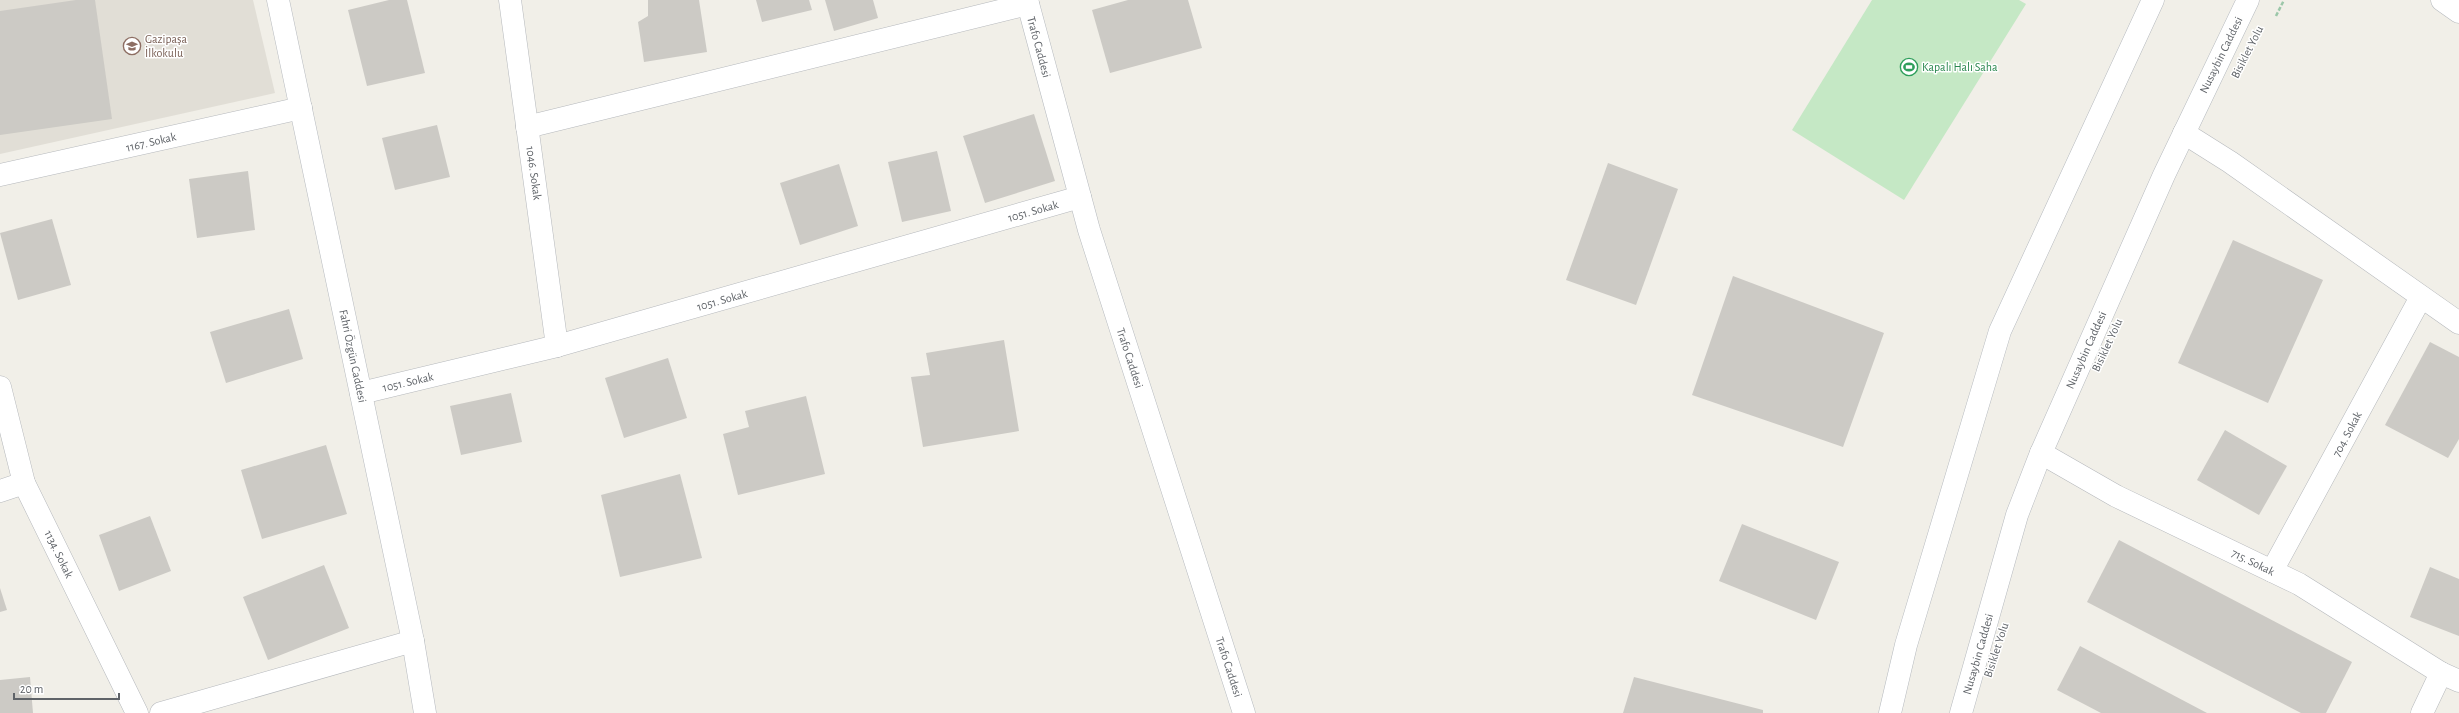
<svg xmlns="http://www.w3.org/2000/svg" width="2459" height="713" font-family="'Alegreya Sans',sans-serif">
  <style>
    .education { fill: #e1ded6 }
    .green { fill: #c5e8c5 }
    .building { fill: #cccac5 }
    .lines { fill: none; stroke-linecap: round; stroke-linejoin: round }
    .street-casing { stroke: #b5b8bc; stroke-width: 23 }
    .secondary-casing { stroke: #b6babf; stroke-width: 23 }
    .path { stroke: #9cc7a9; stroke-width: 2.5; stroke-dasharray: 4 2; stroke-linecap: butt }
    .street { stroke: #fff; stroke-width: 22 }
    .secondary { stroke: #fff; stroke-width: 22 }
    .labels { text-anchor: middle; stroke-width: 3; stroke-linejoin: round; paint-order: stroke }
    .education-label { font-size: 12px; fill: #785e54; stroke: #fff; text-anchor: start }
    .street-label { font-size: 12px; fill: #5f6368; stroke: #fff }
    .leisure-label { font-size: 12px; fill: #27864d; stroke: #fff; text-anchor: start }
  </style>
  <rect width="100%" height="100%" fill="#f1efe8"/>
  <!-- education -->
  <polygon class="education" points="0,0 253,0 275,93 0,154"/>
  <!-- green -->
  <polygon class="green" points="1872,0 2019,0 2026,4 1904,200 1792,130"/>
  <!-- building -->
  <g class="building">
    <polygon points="76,0 95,0 112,119 0,135 0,11"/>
    <polygon points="389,0 407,0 425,73 367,86 348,10"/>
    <polygon points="648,0 699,0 707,52 644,62 638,22 648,16"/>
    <polygon points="756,0 809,0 812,10 762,22"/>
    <polygon points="825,0 873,0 878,18 834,31"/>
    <polygon points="1128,0 1188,0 1202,48 1110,73 1092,10"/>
    <polygon points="1034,114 1055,181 985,203 963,136"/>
    <polygon points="437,125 450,177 395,190 382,138"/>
    <polygon points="937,151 951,211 902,222 888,162"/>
    <polygon points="1608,163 1678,189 1636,305 1566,280"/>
    <polygon points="839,164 858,226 800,245 780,183"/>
    <polygon points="248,171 255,230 197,238 189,179"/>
    <polygon points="52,219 71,285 18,300 0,233"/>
    <polygon points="2233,240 2323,280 2268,403 2178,363"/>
    <polygon points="1733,276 1884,333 1843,447 1692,395"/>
    <polygon points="289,309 303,359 226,383 210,332"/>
    <polygon points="1004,340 1019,431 923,447 911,377 930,375 926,353"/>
    <polygon points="2430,342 2459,357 2459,439 2448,458 2385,425"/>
    <polygon points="668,358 687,418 624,438 605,378"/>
    <polygon points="511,393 522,442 461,455 450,406"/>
    <polygon points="806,396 825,474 738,495 723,434 749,427 745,411"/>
    <polygon points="2225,430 2287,466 2259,515 2197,480"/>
    <polygon points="326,445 347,514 262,539 241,470"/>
    <polygon points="680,474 702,558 620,577 601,495"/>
    <polygon points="150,516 171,571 119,591 99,535"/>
    <polygon points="1742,524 1839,562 1816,620 1719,581"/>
    <polygon points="2119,540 2352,662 2326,713 2301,713 2087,602"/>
    <polygon points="324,565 349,628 268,660 243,597"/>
    <polygon points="2430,567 2459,579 2459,636 2410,617"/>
    <polygon points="0,588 7,610 0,612"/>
    <polygon points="2080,646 2207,713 2101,713 2057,690"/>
    <polygon points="30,677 33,713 0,713 0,680"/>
    <polygon points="1634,677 1763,710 1763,713 1623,713"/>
  </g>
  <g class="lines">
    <defs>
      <g id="street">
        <polyline points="510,0 557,346"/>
        <polyline points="527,127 1028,4"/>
        <polyline points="2184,133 2230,162 2459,323"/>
        <polyline points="0,175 301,108"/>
        <polyline points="0,387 24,483 137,713"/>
        <polyline points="361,393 557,346 1080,197"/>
        <polyline points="2041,453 2116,496 2299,584 2441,673 2459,681"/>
        <polyline points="0,491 24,483"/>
        <polyline points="2272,571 2421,297"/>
        <polyline points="161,713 413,641"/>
        <polyline points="2422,713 2441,673"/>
      </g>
      <g id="secondary">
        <polyline points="278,0 413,641 425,713"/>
        <polyline points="1027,0 1089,230 1244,713"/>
        <polyline points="2442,0 2459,12"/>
        <polyline points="1890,713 1906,645 2000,331 2153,0"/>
        <polyline points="1961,713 2017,515 2041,453 2164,175 2248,0"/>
      </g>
    </defs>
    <!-- street casing -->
    <use href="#street" class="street-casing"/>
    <!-- secondary casing -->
    <use href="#secondary" class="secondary-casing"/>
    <!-- path -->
    <polyline class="path" points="2276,16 2284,0"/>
    <!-- street -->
    <use href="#street" class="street"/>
    <!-- secondary -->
    <use href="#secondary" class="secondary"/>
  </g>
  <!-- icons -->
  <defs>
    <symbol id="school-ring" viewBox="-11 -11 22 22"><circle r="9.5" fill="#fff" stroke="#8d6e63" stroke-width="1.5"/><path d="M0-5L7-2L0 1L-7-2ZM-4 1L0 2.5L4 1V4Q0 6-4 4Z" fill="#8d6e63"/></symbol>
    <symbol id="stadium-ring" viewBox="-11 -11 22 22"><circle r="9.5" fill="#fff" stroke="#2e9e5b" stroke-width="1.5"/><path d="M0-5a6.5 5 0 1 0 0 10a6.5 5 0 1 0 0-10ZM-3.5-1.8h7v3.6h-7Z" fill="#2e9e5b"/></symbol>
  </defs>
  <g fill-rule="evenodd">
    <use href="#school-ring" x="122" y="36" width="20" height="20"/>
    <use href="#stadium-ring" x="1899" y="57" width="20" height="20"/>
  </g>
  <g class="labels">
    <!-- education labels -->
    <g class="education-label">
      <text x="145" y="43">Gazipaşa<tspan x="145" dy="14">İlkokulu</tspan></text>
    </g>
    <!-- street labels -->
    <g class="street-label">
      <text transform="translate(1039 47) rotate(75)" y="4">Trafo Caddesi</text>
      <text transform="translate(2247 52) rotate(-63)" y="4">Bisiklet Yolu</text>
      <text transform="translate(2221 55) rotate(-64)" y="4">Nusaybin Caddesi</text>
      <text transform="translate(151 142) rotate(-13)" y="4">1167. Sokak</text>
      <text transform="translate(534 173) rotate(82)" y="4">1046. Sokak</text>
      <text transform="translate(1033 211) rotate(-16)" y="4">1051. Sokak</text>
      <text transform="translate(722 300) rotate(-16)" y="4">1051. Sokak</text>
      <text transform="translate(2107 345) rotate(-65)" y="4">Bisiklet Yolu</text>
      <text transform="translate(2086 350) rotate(-66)" y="4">Nusaybin Caddesi</text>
      <text transform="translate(353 356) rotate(78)" y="4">Fahri Özgün Caddesi</text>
      <text transform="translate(1130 358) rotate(72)" y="4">Trafo Caddesi</text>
      <text transform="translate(408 382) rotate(-13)" y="4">1051. Sokak</text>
      <text transform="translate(2347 434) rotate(-62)" y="4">704. Sokak</text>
      <text transform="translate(59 554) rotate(64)" y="4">1134. Sokak</text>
      <text transform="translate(2253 562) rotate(26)" y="4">715. Sokak</text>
      <text transform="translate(1996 650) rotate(-72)" y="4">Bisiklet Yolu</text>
      <text transform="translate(1978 654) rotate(-74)" y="4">Nusaybin Caddesi</text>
      <text transform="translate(1229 667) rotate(72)" y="4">Trafo Caddesi</text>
    </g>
    <!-- leisure labels -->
    <g class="leisure-label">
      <text x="1922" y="71">Kapalı Halı Saha</text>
    </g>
  </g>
  <!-- scale -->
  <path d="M14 693v6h105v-6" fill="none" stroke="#5f6368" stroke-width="2"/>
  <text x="20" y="693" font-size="12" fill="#5f6368" stroke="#ffffff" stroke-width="3" paint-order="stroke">20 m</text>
</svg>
